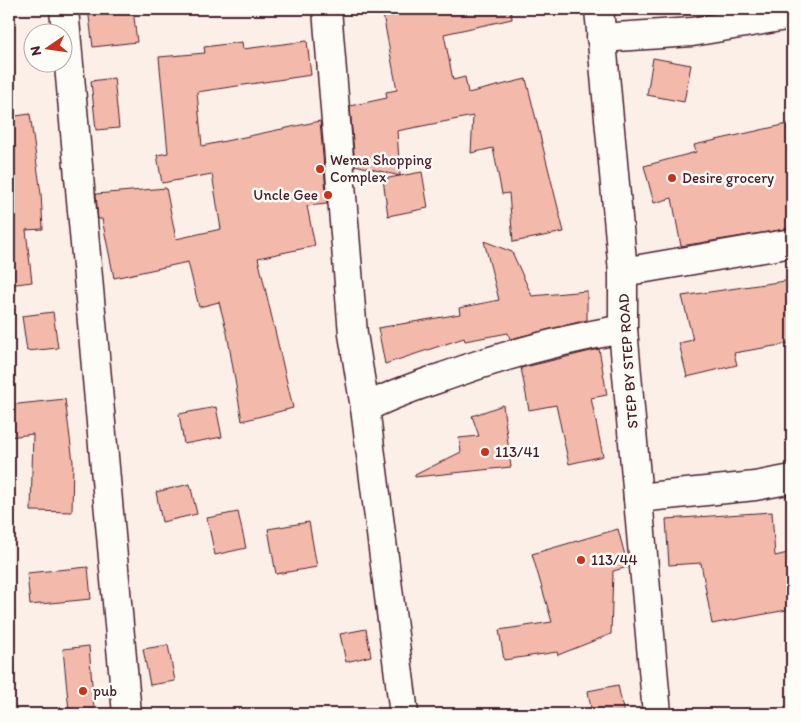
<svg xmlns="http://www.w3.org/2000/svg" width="801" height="723" font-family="Itim,sans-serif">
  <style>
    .building { fill: #f3baab; stroke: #4a1f2b }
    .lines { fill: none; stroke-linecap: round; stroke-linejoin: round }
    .minor-casing { stroke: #4a1f2b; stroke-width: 31 }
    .minor { stroke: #fdfcf7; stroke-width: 28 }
    .poi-dot { fill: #c8321e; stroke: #fdfcf7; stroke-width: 2 }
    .labels { text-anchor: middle; stroke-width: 5; stroke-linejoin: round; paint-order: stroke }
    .poi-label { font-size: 15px; fill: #4a1f2b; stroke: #fdfcf7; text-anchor: start }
    .street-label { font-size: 15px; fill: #4a1f2b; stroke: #fdfcf7 }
  </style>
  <rect width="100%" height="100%" fill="#fbefe8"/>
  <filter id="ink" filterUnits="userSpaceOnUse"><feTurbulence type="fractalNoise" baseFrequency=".02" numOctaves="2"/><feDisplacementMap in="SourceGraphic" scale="10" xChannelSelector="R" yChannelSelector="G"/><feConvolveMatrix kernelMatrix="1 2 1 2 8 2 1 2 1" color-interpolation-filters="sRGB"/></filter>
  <g filter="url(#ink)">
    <!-- building -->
    <g class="building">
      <polygon points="88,9 133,9 137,42 93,47"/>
      <polygon points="382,9 511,9 512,19 444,34 453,80 465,77 468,93 526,79 564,232 513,242 509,193 502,194 493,148 471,153 473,116 397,131 400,176 355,165 350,106 387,98 386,92 397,90"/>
      <polygon points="307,41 311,75 197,92 202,146 320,121 327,204 307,206 315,246 258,258 293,408 242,421 227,333 219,302 199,307 188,262 114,278 102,219 98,219 96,194 166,188 176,239 221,229 212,174 162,183 157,155 168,153 159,57 205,53 204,47 242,42 243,49"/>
      <polygon points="653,58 691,65 684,102 647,95"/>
      <polygon points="114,78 119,128 96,130 91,81"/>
      <polygon points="30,114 41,194 43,229 26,230 32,282 9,285 9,117"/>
      <polygon points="792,123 792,228 681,246 672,198 654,203 644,166 696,152 694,145"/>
      <polygon points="422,172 428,208 388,216 383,179"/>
      <polygon points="484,241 512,252 532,296 587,291 587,320 510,339 508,333 465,341 464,338 385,364 378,328 460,314 459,308 499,300"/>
      <polygon points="792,280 792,343 734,353 737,365 687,377 679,343 693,340 682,296"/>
      <polygon points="53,312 58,348 27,351 22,316"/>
      <polygon points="599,349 607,395 591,398 603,456 569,464 556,405 529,410 521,368"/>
      <polygon points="65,399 73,462 72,512 31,511 33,434 9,437 9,405"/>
      <polygon points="503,405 511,467 415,477 415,475 461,452 459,438 479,436 472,416"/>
      <polygon points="216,407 222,437 184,444 179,414"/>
      <polygon points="190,484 197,514 162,522 156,492"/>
      <polygon points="238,512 246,548 215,555 207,518"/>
      <polygon points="772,512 775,556 792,552 792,609 712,624 701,563 669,565 666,519"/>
      <polygon points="309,522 317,567 276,574 268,529"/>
      <polygon points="618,529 628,567 613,571 611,634 558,655 557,652 504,660 499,630 552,622 532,554"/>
      <polygon points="88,567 91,599 30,605 27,573"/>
      <polygon points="366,629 371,656 346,662 340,634"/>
      <polygon points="168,645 175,681 150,685 143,649"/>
      <polygon points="89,646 94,709 69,711 63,649"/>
      <polygon points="618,685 624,714 592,714 588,691"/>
    </g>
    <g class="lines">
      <defs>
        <g id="minor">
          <polyline points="64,9 127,714"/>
          <polyline points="327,9 353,334 365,408 404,714"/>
          <polyline points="599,9 623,272 623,329 657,714"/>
          <polyline points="601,38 692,32 792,15"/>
          <polyline points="623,272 792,243"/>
          <path d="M365,408C390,395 416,386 443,377C503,355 560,340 623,329"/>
          <polyline points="638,498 755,486 792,479"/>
        </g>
      </defs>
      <!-- minor casing -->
      <use href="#minor" class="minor-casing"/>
      <!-- minor -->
      <use href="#minor" class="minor"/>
    </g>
  </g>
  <!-- markers -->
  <g class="poi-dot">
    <circle cx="320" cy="169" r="5"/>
    <circle cx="672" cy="178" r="5"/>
    <circle cx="328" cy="195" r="5"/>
    <circle cx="485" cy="452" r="5"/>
    <circle cx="581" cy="560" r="5"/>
    <circle cx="83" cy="691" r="5"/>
  </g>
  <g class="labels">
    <!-- poi labels -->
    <g class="poi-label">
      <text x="330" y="165">Wema Shopping<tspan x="330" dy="17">Complex</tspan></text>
      <text x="682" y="183">Desire grocery</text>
      <text x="318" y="200" text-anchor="end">Uncle Gee</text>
      <text x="495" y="457">113/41</text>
      <text x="591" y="565">113/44</text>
      <text x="93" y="696">pub</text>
    </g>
    <!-- street labels -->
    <g class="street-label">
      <text transform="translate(628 361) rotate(-94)" y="5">STEP BY STEP ROAD</text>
    </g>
  </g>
  <!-- margin -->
  <rect width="801" height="723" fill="none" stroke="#fdfcf7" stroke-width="30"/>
  <rect x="15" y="15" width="771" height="693" fill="none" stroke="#4a1f2b" stroke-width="2" filter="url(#ink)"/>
  <!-- north arrow -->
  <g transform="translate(48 48) rotate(257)"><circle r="24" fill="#fdfcf7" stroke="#b5a4a5"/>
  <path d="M0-4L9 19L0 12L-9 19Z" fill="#c8321e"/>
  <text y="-8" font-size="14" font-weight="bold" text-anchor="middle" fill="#4a1f2b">N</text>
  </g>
</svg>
